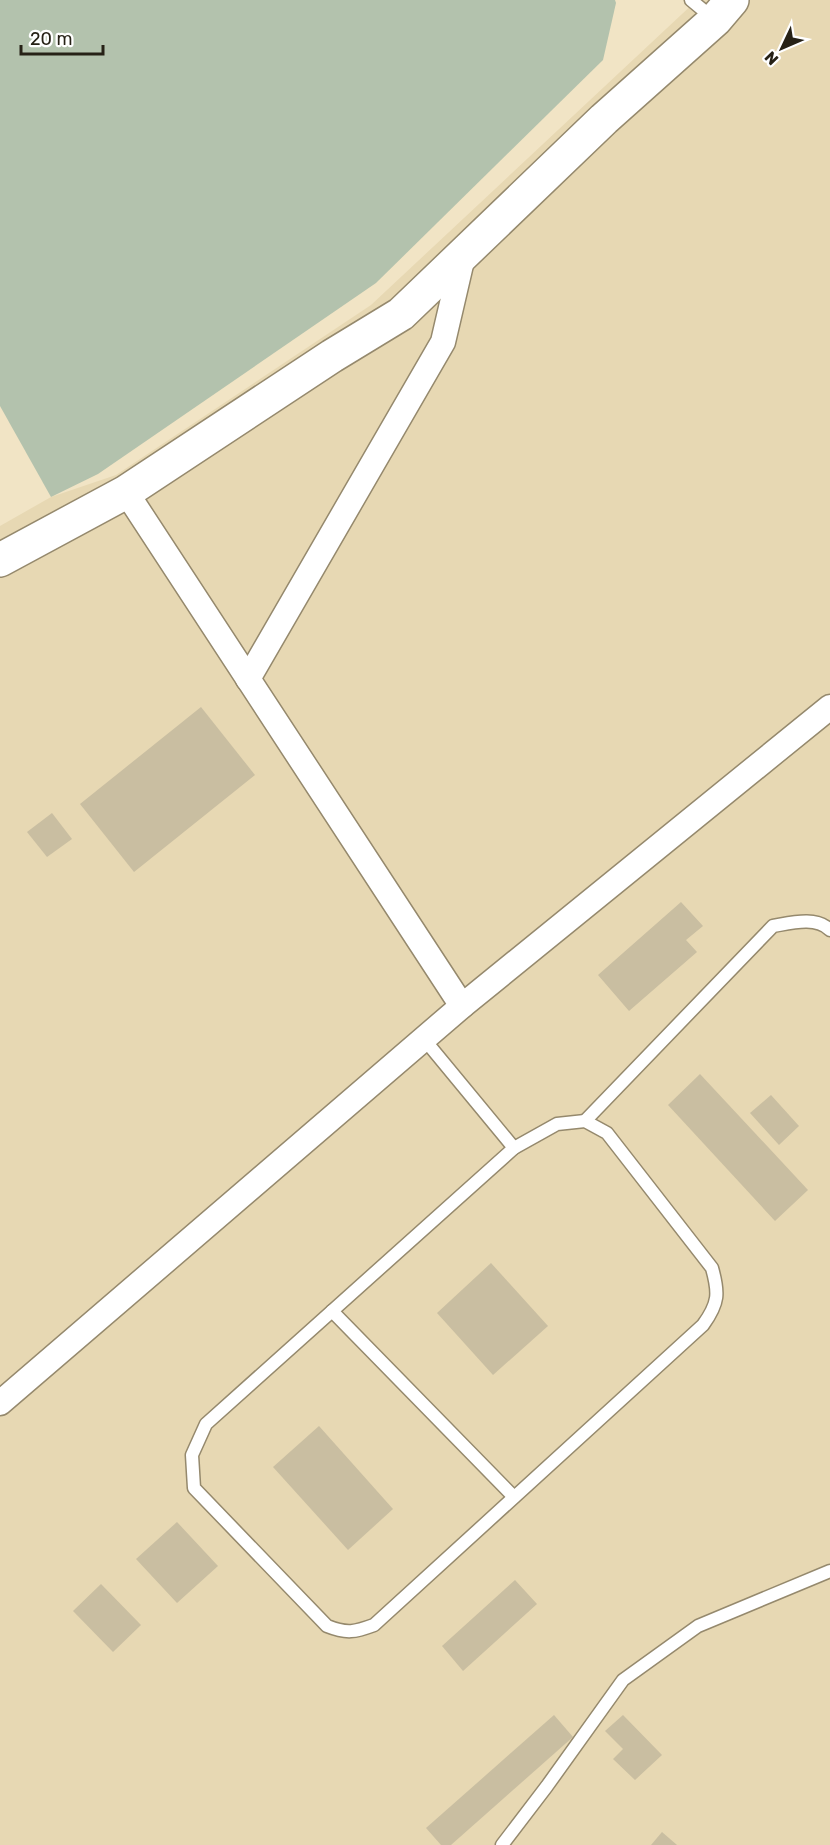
<svg xmlns="http://www.w3.org/2000/svg" width="830" height="1845" font-family="Rubik,sans-serif">
  <style>
    .built { fill: #e7d8b3 }
    .green { fill: #b3c2ad }
    .building { fill: #c9bea1 }
    .lines { fill: none; stroke-linecap: round; stroke-linejoin: round }
    .lane-casing { stroke: #95896d; stroke-width: 15 }
    .street-casing { stroke: #95896d; stroke-width: 27 }
    .secondary-casing { stroke: #95896d; stroke-width: 36 }
    .lane { stroke: #fff; stroke-width: 12 }
    .street { stroke: #fff; stroke-width: 24 }
    .secondary { stroke: #fff; stroke-width: 33 }
  </style>
  <rect width="100%" height="100%" fill="#f1e4c5"/>
  <!-- built -->
  <polygon class="built" points="697,0 830,0 830,1845 0,1845 0,526 51,497 116,475 371,305"/>
  <!-- green -->
  <polygon class="green" points="0,0 615,0 616,3 603,60 376,283 98,474 51,497 0,406"/>
  <!-- building -->
  <g class="building">
    <polygon points="201,707 255,775 134,872 80,804"/>
    <polygon points="52,813 72,839 47,857 27,832"/>
    <polygon points="681,902 703,926 686,940 697,952 629,1011 598,975"/>
    <polygon points="700,1074 808,1190 775,1221 668,1105"/>
    <polygon points="771,1095 799,1126 779,1145 750,1113"/>
    <polygon points="491,1263 548,1326 493,1375 437,1313"/>
    <polygon points="319,1426 393,1509 348,1550 273,1467"/>
    <polygon points="177,1522 218,1566 177,1603 136,1559"/>
    <polygon points="515,1580 537,1604 463,1671 442,1646"/>
    <polygon points="101,1584 141,1625 113,1652 73,1611"/>
    <polygon points="554,1715 573,1737 451,1845 441,1845 426,1828"/>
    <polygon points="623,1715 662,1755 635,1780 613,1759 623,1749 605,1731"/>
    <polygon points="662,1832 677,1845 651,1845"/>
  </g>
  <g class="lines">
    <defs>
      <g id="lane">
        <polyline points="691,0 714,19"/>
        <polyline points="424,1039 514,1148"/>
        <path d="M585,1121L607,1133L712,1268C719,1293 719,1303 703,1325L374,1625C355,1632 347,1634 327,1626L194,1488L192,1455L206,1424L514,1148L557,1124Z"/>
        <path d="M585,1121L773,926C791,923 816,916 830,930"/>
        <polyline points="332,1311 514,1497"/>
        <polyline points="502,1845 547,1786 623,1680 698,1626 830,1571"/>
      </g>
      <g id="street">
        <polyline points="126,492 462,1006"/>
        <polyline points="248,679 443,342 463,256"/>
        <polyline points="0,1403 462,1006 830,707"/>
      </g>
      <polyline id="secondary" points="0,560 126,492 332,356 401,314 604,119 715,20 732,0"/>
    </defs>
    <!-- lane casing -->
    <use href="#lane" class="lane-casing"/>
    <!-- street casing -->
    <use href="#street" class="street-casing"/>
    <!-- secondary casing -->
    <use href="#secondary" class="secondary-casing"/>
    <!-- lane -->
    <use href="#lane" class="lane"/>
    <!-- street -->
    <use href="#street" class="street"/>
    <!-- secondary -->
    <use href="#secondary" class="secondary"/>
  </g>
  <!-- north arrow -->
  <g transform="translate(782 48) rotate(226)" stroke="#ffffff" stroke-width="4.5" paint-order="stroke">
  <path d="M0-4.5L10 22L0 15L-10 22Z" fill="#262116"/>
  <text y="-9" font-size="16" font-weight="bold" text-anchor="middle" fill="#262116">N</text>
  </g>
  <!-- scale -->
  <path d="M21 45v9h82v-9" fill="none" stroke="#262116" stroke-width="3"/>
  <text x="30" y="45" font-size="18" fill="#262116" stroke="#ffffff" stroke-width="4.5" paint-order="stroke">20 m</text>
</svg>
